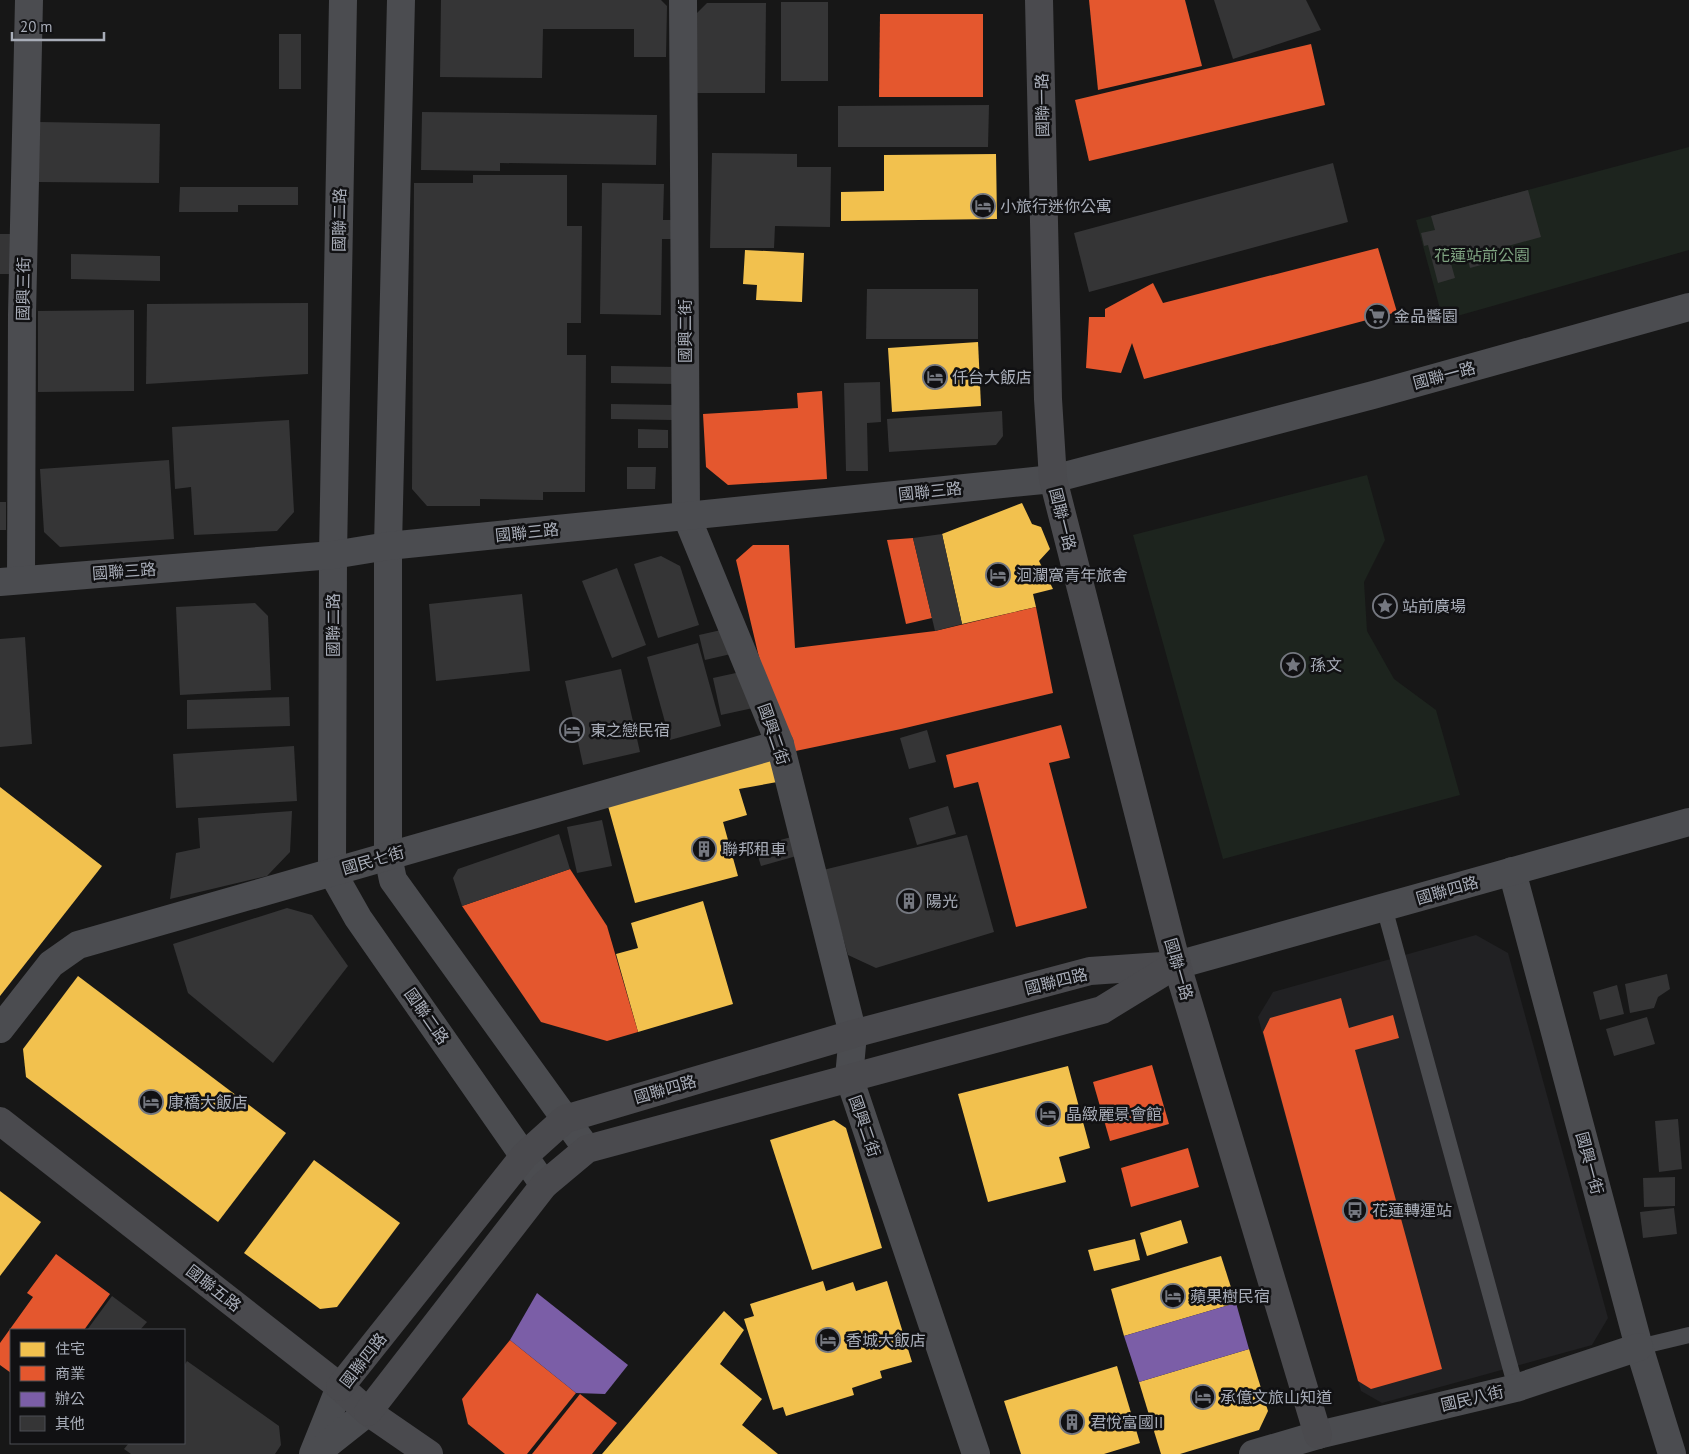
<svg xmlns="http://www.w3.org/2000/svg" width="1689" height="1454" font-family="'PT Sans','Noto Sans TC',sans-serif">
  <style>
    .built { fill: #212123 }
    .green { fill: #1d241e }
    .homes { fill: #f2c14e }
    .shops { fill: #e4572e }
    .offices { fill: #7b5ea7 }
    .building { fill: #353536 }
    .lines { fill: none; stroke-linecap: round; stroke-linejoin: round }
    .lane { stroke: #4b4c50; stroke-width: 16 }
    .street { stroke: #4b4c50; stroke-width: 28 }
    .secondary { stroke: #4a4a4e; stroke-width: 28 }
    .labels { text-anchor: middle; stroke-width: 5; stroke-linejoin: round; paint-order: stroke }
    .street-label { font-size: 16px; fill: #a8adb8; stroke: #111113 }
    .poi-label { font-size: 16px; fill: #a8adb8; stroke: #111113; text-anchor: start }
    .park-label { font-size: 16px; fill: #7fa381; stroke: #111113 }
  </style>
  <rect width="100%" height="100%" fill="#171717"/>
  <!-- built -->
  <polygon class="built" points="1476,935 1508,953 1608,1318 1592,1345 1382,1403 1361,1391 1258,1017 1273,992"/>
  <!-- green -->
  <g class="green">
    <polygon points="1689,147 1689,250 1443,320 1416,220"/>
    <polygon points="1367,475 1385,540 1364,582 1367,631 1394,679 1436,710 1460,795 1223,859 1133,535"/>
  </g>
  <!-- homes -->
  <g class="homes">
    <polygon points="996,154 997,219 841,221 841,192 884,191 884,155"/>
    <polygon points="745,250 804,253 802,302 756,300 757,285 743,284"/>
    <polygon points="978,342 981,406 892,412 888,348"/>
    <polygon points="1022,503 1032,524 1041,527 1050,549 1039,561 1053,589 1033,594 1036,607 962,624 942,534"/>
    <polygon points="770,759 788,780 739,789 747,815 723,822 738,876 635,903 606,799"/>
    <polygon points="0,787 102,866 0,996"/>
    <polygon points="703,901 733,1004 638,1032 616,954 638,948 631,923"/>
    <polygon points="78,976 286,1133 218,1222 26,1077 23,1049"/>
    <polygon points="1068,1066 1090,1148 1059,1157 1066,1182 988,1202 958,1094"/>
    <polygon points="834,1120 846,1128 882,1248 812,1270 770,1140"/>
    <polygon points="314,1160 400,1223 337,1307 320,1309 244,1253"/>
    <polygon points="0,1191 41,1222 0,1276"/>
    <polygon points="1181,1220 1188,1243 1147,1256 1140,1233"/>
    <polygon points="1135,1239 1140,1260 1094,1271 1088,1250"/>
    <polygon points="1221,1256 1236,1303 1124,1336 1111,1289"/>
    <polygon points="823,1281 826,1291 853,1282 856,1291 887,1281 912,1362 880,1371 882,1378 852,1388 854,1395 786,1416 783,1407 773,1410 744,1319 754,1316 750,1304"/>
    <polygon points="724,1311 744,1330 720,1364 762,1399 742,1425 778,1454 602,1454"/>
    <polygon points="1249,1349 1268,1411 1259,1430 1180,1454 1161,1454 1139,1382"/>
    <polygon points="1117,1366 1140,1443 1104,1454 1021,1454 1004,1401"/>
  </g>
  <!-- shops -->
  <g class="shops">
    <polygon points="1089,0 1185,0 1202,66 1098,90"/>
    <polygon points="880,14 983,14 983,97 879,97"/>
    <polygon points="1311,44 1325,105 1089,161 1075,100"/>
    <polygon points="1378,248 1397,312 1144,379 1132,343 1121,373 1086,368 1089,317 1105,317 1105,309 1153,283 1163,303"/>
    <polygon points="822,391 827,479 728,485 706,467 703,414 798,408 797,393"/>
    <polygon points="913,538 932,618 906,624 887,540"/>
    <polygon points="753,545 789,545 795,648 935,631 1036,607 1053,693 901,729 786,753 758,653 736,560"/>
    <polygon points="1061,725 1070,758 1049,763 1087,908 1016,927 978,782 954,788 946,755"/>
    <polygon points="570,869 607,926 638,1032 607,1041 541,1022 462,906"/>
    <polygon points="1341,998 1349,1028 1393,1015 1399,1038 1355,1050 1442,1369 1371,1389 1358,1381 1263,1032 1270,1018"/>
    <polygon points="1152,1065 1169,1124 1110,1141 1093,1082"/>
    <polygon points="1188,1148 1199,1187 1131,1207 1121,1168"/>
    <polygon points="56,1254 110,1294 84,1330 11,1330 11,1373 0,1365 0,1343 33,1297 27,1293"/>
    <polygon points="510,1340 576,1393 527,1454 505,1454 468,1424 462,1399"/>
    <polygon points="580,1394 617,1423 592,1454 532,1454"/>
  </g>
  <!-- offices -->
  <g class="offices">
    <polygon points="537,1293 628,1365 605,1394 576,1393 510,1340"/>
    <polygon points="1236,1303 1249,1349 1139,1382 1124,1336"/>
  </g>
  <!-- building -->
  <g class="building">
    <polygon points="441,0 661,0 667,6 666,57 634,57 634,29 543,29 542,78 440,77"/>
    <polygon points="1214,0 1306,0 1321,30 1233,59"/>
    <rect x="781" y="2" width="47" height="79"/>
    <polygon points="707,3 766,3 765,93 691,93 692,18"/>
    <rect x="279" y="34" width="22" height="55"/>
    <polygon points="989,105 988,147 838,147 838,106"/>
    <polygon points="422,112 657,115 656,165 500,163 500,171 421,170"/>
    <polygon points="39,122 160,124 159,183 38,182"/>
    <polygon points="712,153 797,154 797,167 831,167 830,227 775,226 774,248 710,248"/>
    <polygon points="1333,163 1348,222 1089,292 1074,233"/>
    <polygon points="473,175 567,175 567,226 582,226 581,323 567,323 567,355 586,355 585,492 543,492 543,500 480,499 480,506 427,506 412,489 414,183 473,183"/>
    <polygon points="602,183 664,184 663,220 672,220 671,239 662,239 661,315 600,314"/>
    <polygon points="180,187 298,187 298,205 238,205 238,212 179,212"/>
    <polygon points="1528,190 1541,237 1497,249 1500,260 1470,268 1467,256 1450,260 1455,278 1438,283 1428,245 1424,246 1421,233 1435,230 1431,216"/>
    <polygon points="0,234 29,234 28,274 0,274"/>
    <polygon points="71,254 160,256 160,281 71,279"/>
    <polygon points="867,289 978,289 978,339 866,339"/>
    <polygon points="308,303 308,374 146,384 147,304"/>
    <polygon points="134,310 134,391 38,392 38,311"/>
    <polygon points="611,366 678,367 677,384 611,383"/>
    <polygon points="880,382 881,422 867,423 868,471 846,471 844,383"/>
    <polygon points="611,404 673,405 673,420 611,419"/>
    <polygon points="1002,411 1003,436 996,445 889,452 887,419"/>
    <polygon points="289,420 294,512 277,531 194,535 191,487 175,489 172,427"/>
    <polygon points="638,429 668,430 668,448 638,448"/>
    <polygon points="169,460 174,539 60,547 44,532 40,469"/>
    <polygon points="627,467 656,467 655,489 627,489"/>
    <rect x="0" y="502" width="6" height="28"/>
    <polygon points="942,534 962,624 935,631 913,538"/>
    <polygon points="661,556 680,566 699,625 658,638 634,564"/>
    <polygon points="617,568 646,645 612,658 582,581"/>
    <polygon points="522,594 530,671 436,681 429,604"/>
    <polygon points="255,603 268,616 271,690 180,695 176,607"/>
    <polygon points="739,626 744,651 705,660 699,635"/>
    <polygon points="25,637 32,744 0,747 0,639"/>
    <polygon points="698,643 721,726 670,740 647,657"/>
    <polygon points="621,669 640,752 583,765 565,681"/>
    <polygon points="745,671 753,708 721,715 713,678"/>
    <polygon points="289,697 290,726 187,729 187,700"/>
    <polygon points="927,730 936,762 909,769 900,738"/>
    <polygon points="294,746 297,801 176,808 173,754"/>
    <polygon points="948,806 956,834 917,845 909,818"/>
    <polygon points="292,811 290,852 267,876 170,899 176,853 200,848 198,818"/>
    <polygon points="602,820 612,866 577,873 567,827"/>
    <polygon points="559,834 570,869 462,906 453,878 458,869"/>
    <polygon points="967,835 994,932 876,968 848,955 823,870"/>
    <polygon points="795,836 800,855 761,866 755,847"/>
    <polygon points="287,908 312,915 348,966 273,1063 188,993 173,944"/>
    <polygon points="1667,974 1670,989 1658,997 1654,1008 1630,1013 1625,984"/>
    <polygon points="1617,985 1624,1014 1600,1020 1593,992"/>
    <polygon points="1647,1017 1655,1044 1614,1056 1606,1029"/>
    <polygon points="1678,1119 1682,1169 1659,1172 1655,1121"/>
    <polygon points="1675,1177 1675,1206 1644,1207 1643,1178"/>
    <polygon points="1674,1208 1677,1234 1643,1238 1640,1212"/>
    <polygon points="112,1296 147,1322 140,1330 87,1330"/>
    <polygon points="187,1361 279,1426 281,1445 275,1454 131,1454 124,1449 129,1443 184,1443 184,1366"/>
  </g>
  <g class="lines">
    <!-- lane -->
    <g class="lane">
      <polyline points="1384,907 1516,1388"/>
      <polyline points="1639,1347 1689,1335"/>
    </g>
    <!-- street -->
    <g class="street">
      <polyline points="343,0 333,555 332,872 358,918 544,1185"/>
      <polyline points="401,0 388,546 388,856 393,880 587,1149"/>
      <polyline points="683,0 686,515 780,744 853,1034 849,1077 976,1454"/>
      <polyline points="21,579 22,315 29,0"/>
      <polyline points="0,582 333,555 388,546 1053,479 1373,395 1689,307"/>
      <polyline points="1512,871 1639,1347 1672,1454"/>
      <polyline points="1177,965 1689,822"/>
      <polyline points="0,1029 51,964 78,945 780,744"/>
      <polyline points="313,1454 340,1387"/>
      <polyline points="315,1454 368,1412"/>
      <polyline points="1253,1454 1318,1435 1516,1388 1639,1347"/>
    </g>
    <!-- secondary -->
    <g class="secondary">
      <polyline points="1039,0 1048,399 1053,479 1177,965 1318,1435"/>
      <polyline points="0,1121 340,1387 368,1412 429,1454"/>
      <polyline points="340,1387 524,1156 565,1119 853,1034 1090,971 1177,965"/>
      <polyline points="368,1412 544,1185 587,1149 1102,1010 1172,967"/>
    </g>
  </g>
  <!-- icons -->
  <defs>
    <symbol id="hotel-ring" viewBox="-11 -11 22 22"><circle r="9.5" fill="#111113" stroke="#757880" stroke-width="1.5"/><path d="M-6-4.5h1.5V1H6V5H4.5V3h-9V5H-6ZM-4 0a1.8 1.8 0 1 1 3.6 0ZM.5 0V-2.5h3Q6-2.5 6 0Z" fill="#757880"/></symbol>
    <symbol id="supermarket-ring" viewBox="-11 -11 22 22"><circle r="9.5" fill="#111113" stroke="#757880" stroke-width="1.5"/><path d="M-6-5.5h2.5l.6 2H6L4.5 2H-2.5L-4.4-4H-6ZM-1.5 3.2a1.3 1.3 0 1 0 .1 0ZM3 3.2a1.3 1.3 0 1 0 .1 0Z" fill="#757880"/></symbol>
    <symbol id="sight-ring" viewBox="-11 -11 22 22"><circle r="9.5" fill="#111113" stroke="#757880" stroke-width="1.5"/><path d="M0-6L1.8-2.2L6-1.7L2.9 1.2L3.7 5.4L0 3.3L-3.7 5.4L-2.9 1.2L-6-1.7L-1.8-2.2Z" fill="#757880"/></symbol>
    <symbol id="building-ring" viewBox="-11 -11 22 22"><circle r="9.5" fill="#111113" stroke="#757880" stroke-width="1.5"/><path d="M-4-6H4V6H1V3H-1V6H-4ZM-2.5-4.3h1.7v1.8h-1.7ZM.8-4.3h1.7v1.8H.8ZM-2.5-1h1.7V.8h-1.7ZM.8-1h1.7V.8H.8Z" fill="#757880"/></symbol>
    <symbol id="bus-ring" viewBox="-11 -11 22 22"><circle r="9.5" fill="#111113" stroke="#757880" stroke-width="1.5"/><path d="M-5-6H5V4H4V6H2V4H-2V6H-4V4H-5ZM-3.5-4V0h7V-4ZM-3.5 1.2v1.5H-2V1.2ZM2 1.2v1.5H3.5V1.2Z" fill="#757880"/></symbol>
  </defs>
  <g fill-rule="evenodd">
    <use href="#hotel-ring" x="969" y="192" width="28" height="28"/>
    <use href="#supermarket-ring" x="1363" y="302" width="28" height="28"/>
    <use href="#hotel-ring" x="921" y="363" width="28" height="28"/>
    <use href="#hotel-ring" x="984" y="561" width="28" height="28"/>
    <use href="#sight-ring" x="1371" y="592" width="28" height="28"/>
    <use href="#sight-ring" x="1279" y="651" width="28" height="28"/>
    <use href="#hotel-ring" x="558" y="716" width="28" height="28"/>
    <use href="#building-ring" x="690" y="835" width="28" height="28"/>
    <use href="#building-ring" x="895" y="887" width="28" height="28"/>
    <use href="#hotel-ring" x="137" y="1088" width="28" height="28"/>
    <use href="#hotel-ring" x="1034" y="1100" width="28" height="28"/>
    <use href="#bus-ring" x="1341" y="1196" width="28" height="28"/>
    <use href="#hotel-ring" x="1159" y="1282" width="28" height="28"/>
    <use href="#hotel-ring" x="814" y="1326" width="28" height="28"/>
    <use href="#hotel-ring" x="1189" y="1383" width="28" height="28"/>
    <use href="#building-ring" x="1058" y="1408" width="28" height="28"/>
  </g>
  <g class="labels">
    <!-- street labels -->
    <g class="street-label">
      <text transform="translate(1042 105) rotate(-91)" y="6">國聯一路</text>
      <text transform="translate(339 220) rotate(-89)" y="6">國聯二路</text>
      <text transform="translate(23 289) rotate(-89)" y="6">國興三街</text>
      <text transform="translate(685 331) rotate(-90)" y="6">國興二街</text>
      <text transform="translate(1444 375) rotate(-15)" y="6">國聯一路</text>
      <text transform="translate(930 491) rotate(-6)" y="6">國聯三路</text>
      <text transform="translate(1063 519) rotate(76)" y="6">國聯一路</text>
      <text transform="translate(527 532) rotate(-6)" y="6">國聯三路</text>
      <text transform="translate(124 571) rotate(-4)" y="6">國聯三路</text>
      <text transform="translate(333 625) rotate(-90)" y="6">國聯二路</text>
      <text transform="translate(774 734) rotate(71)" y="6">國興二街</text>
      <text transform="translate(373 860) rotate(-16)" y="6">國民七街</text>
      <text transform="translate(1447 890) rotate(-16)" y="6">國聯四路</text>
      <text transform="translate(1179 969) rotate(74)" y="6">國聯一路</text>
      <text transform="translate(1056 981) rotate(-14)" y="6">國聯四路</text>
      <text transform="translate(427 1016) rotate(55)" y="6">國聯二路</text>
      <text transform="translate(665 1089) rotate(-16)" y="6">國聯四路</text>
      <text transform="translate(865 1126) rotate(71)" y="6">國興二街</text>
      <text transform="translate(1590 1163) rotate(75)" y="6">國興一街</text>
      <text transform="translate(214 1288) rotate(38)" y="6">國聯五路</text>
      <text transform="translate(363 1360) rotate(-52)" y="6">國聯四路</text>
      <text transform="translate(1472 1398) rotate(-13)" y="6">國民八街</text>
    </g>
    <!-- poi labels -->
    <g class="poi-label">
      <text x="1000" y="212">小旅行迷你公寓</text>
      <text x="1394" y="322">金品醬園</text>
      <text x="952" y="383">仟台大飯店</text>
      <text x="1016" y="581">洄瀾窩青年旅舍</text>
      <text x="1402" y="612">站前廣場</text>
      <text x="1310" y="671">孫文</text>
      <text x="590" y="736">東之戀民宿</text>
      <text x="722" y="855">聯邦租車</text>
      <text x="926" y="907">陽光</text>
      <text x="168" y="1108">康橋大飯店</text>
      <text x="1066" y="1120">晶緻麗景會館</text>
      <text x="1372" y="1216">花蓮轉運站</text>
      <text x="1190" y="1302">蘋果樹民宿</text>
      <text x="846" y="1346">香城大飯店</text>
      <text x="1220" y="1403">承億文旅山知道</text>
      <text x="1090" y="1428">君悅富國II</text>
    </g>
    <!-- park labels -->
    <g class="park-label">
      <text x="1482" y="261">花蓮站前公園</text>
    </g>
  </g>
  <!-- legend -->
  <rect x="10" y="1329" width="175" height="115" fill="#111113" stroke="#4d4f55"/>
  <rect x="20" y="1342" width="25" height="15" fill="#f2c14e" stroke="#4d4f55"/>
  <text x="55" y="1354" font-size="15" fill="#a8adb8">住宅</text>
  <rect x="20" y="1366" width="25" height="15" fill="#e4572e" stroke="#4d4f55"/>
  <text x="55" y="1379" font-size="15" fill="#a8adb8">商業</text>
  <rect x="20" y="1392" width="25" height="15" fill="#7b5ea7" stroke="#4d4f55"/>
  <text x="55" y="1404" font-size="15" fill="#a8adb8">辦公</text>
  <rect x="20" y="1416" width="25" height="15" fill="#353536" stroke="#4d4f55"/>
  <text x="55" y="1429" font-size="15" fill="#a8adb8">其他</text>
  <!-- scale -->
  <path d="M12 32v8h92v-8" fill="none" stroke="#a8adb8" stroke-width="2.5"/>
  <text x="20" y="32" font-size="15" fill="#a8adb8" stroke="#111113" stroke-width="4" paint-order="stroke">20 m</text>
</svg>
